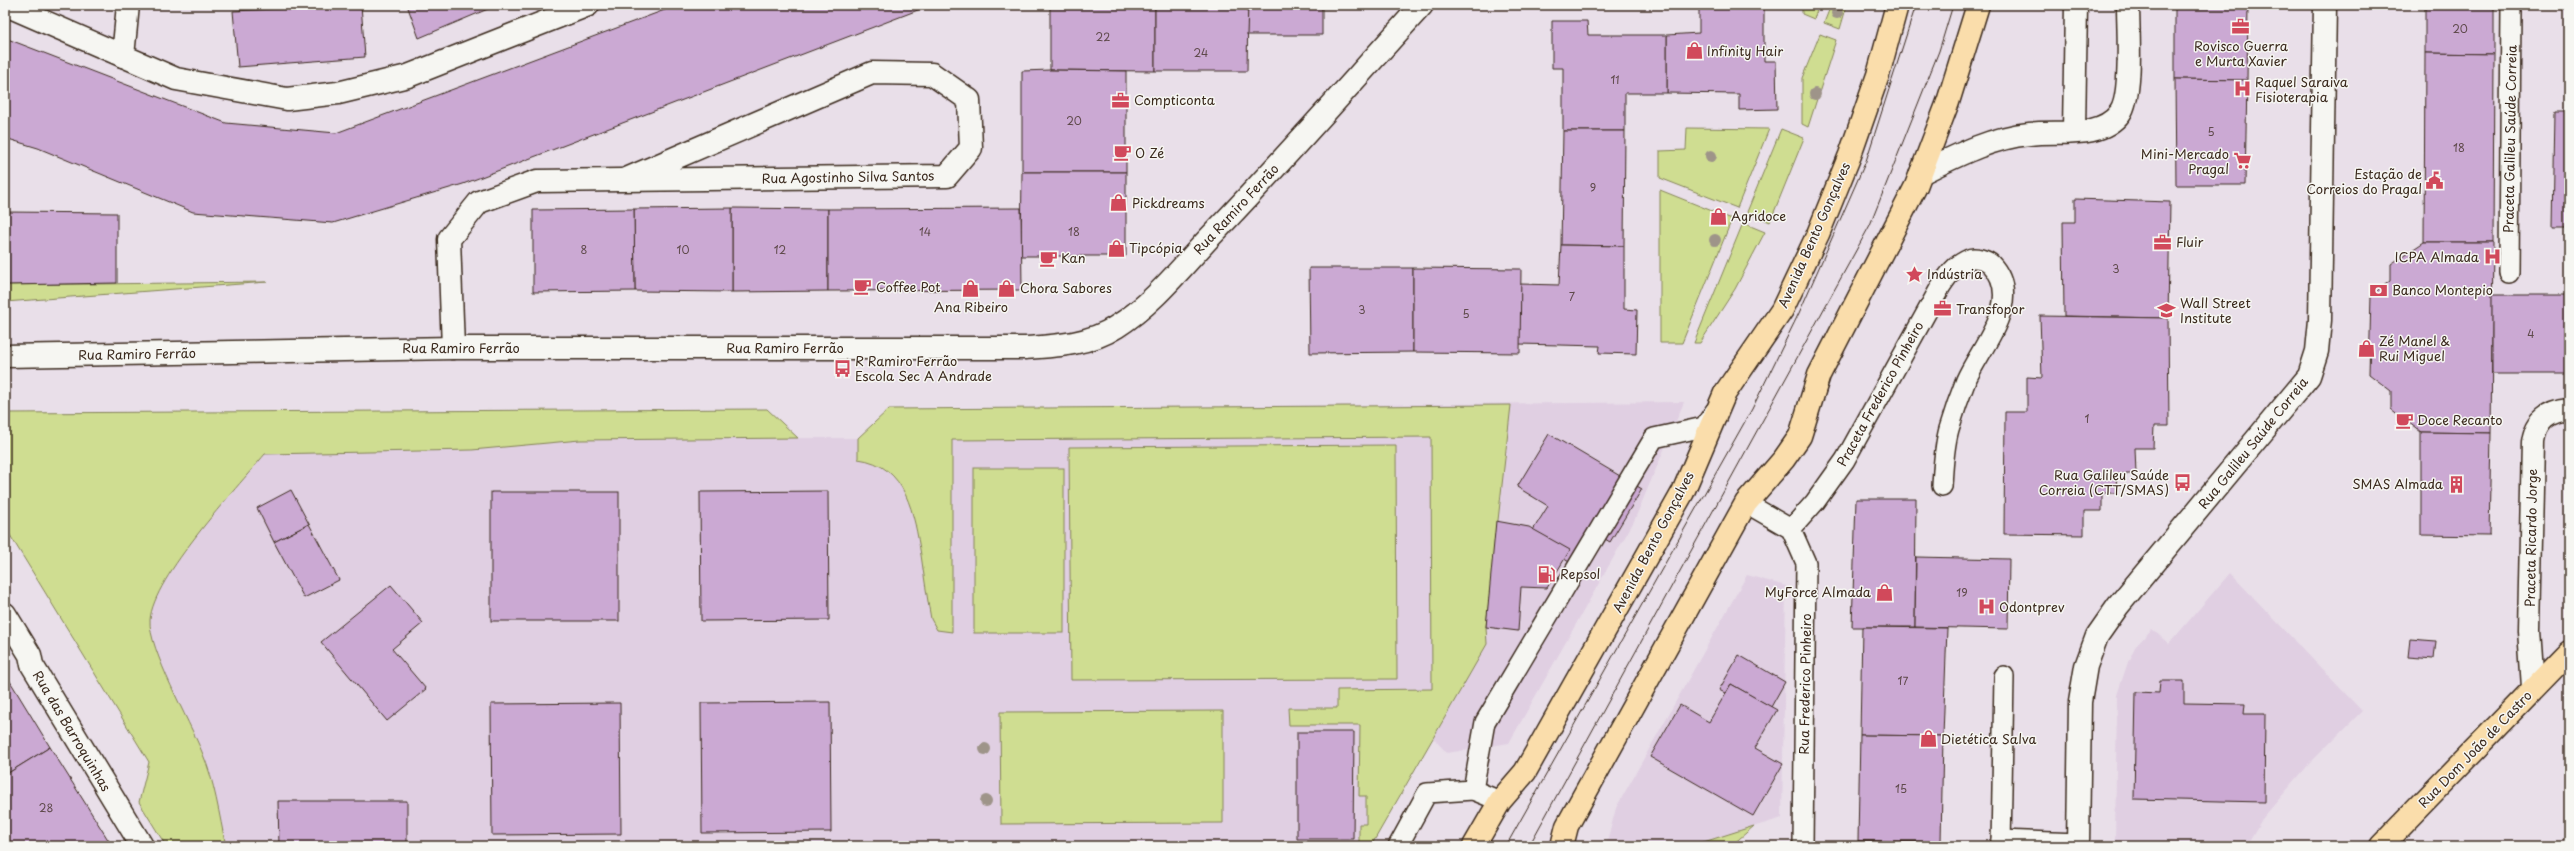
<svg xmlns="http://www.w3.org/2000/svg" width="2574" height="851" font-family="'Playpen Sans',sans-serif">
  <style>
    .built { fill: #e0cfe2 }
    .green { fill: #cfdd91; stroke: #858458 }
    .building { fill: #cba9d3; stroke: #3b2a1e }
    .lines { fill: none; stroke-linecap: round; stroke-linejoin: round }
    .lane-casing { stroke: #3b2a1e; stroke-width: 22 }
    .street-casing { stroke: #3b2a1e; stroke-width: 25 }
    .primary-casing { stroke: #3b2a1e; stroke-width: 25 }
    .lane { stroke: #f6f6f2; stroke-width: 19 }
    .street { stroke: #f6f6f2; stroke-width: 22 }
    .primary { stroke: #faddab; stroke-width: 22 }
    .tram { stroke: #3b2a1e; stroke-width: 1 }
    .tree { fill: #9e9489 }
    .labels { text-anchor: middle; stroke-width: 3; stroke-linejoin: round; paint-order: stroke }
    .number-label { font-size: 11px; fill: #5f4a4b }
    .poi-label { font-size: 13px; fill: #3b2a1e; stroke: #f6f6f2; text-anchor: start }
    .street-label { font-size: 13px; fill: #3b2a1e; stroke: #f6f6f2 }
  </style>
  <rect width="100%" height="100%" fill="#e9dfe9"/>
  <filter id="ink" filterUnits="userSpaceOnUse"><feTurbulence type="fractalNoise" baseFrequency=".025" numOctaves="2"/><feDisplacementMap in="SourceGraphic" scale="8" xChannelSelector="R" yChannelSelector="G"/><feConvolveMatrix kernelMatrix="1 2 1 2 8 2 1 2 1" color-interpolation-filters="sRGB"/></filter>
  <g filter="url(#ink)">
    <!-- built -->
    <g class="built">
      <polygon points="1684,402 1634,521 1509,743 1447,753 1433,738 1371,846 166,846 139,802 149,762 5,527 5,413 767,409 798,438 858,438 889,409"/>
      <polygon points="2230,573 2362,711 2310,763 2262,819 2246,846 2115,846 2117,695 2128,662 2135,647 2152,629 2169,644"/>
      <polygon points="1747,575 1786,586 1782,818 1691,846 1606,846 1616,808"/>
    </g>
    <!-- green -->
    <g class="green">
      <polygon points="1802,5 1819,5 1814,19 1802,14"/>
      <polygon points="1831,5 1847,5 1840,29 1824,23"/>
      <polygon points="1820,34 1836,40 1808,127 1802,124 1802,78"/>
      <polygon points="1687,128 1769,129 1737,208 1660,178 1660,151 1686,150"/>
      <polygon points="1781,129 1804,138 1770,222 1747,212"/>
      <polygon points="1660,190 1732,219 1682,343 1660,343"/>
      <polygon points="1743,223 1765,232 1735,289 1700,343 1694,343"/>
      <polygon points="267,282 5,302 5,285"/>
      <path d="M1511,405L1486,627L1487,644L1371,846H1292L1359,845V824H1366V796H1359L1360,725H1289L1288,708H1337V690L1432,689L1431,437L952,440V632L937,630L931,619C927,597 924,576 921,555C914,515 907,465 858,459V438L889,409Z"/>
      <path d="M767,409L798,438L580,440L472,450L265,454C236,489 153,577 150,620C148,648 190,722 202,752C215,782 219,815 226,846H166L139,802L149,762L5,527V413Z"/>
      <polygon points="1396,445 1397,679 1071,680 1069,447"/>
      <rect x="974" y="468" width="90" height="165"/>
      <polygon points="1223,711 1223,823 1001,824 1000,712"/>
      <polygon points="1754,826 1731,846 1691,846"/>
    </g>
    <!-- building -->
    <g class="building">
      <polygon points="361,5 365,57 238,67 233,11"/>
      <polygon points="407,5 494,5 495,6 419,38"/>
      <polygon points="678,5 931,5 463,184 333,223 193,212 38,148 5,138 5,38 226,123 336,133"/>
      <polygon points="1050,5 1155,5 1155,71 1050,70"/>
      <polygon points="1155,5 1248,5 1247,71 1155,71"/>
      <polygon points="1248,5 1322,5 1322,35 1247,35"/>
      <polygon points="1699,5 1764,5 1764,61 1776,61 1777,109 1739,110 1739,94 1667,93 1667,35 1699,33"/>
      <polygon points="2175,5 2248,5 2247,80 2175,79"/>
      <polygon points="2425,5 2494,5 2494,54 2425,53"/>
      <polygon points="1552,21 1587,21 1588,35 1667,35 1667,93 1625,93 1625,131 1563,131 1563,68 1552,68"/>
      <polygon points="2425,53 2494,54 2493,242 2424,242"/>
      <polygon points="1050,70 1126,71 1126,172 1022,172 1022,71"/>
      <polygon points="2175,79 2247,80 2245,185 2176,185"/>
      <polygon points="2555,112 2569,112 2569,227 2553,227"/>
      <polygon points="1563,131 1625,131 1624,246 1561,245"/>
      <polygon points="1022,172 1126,172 1126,256 1021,256"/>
      <polygon points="2075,199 2170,202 2168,318 2064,316 2063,222 2075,222"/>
      <polygon points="732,208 828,209 828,291 732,292"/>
      <polygon points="732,208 732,292 635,291 634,209"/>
      <polygon points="1021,208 1022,290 828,291 828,209"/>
      <polygon points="634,209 635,291 533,292 533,210"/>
      <polygon points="5,212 117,213 117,283 5,285"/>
      <polygon points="2424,242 2493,242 2491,433 2421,432 2391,409 2391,391 2369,374 2371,296 2391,281 2391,264"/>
      <polygon points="1561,245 1624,246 1624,309 1637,310 1636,354 1599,353 1600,346 1519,344 1520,284 1559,285"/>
      <polygon points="1309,268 1413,268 1413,352 1310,353"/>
      <polygon points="1413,268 1521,269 1520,353 1413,352"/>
      <rect x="2492" y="295" width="77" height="79"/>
      <polygon points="2040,316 2168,318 2169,426 2154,426 2153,448 2135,448 2136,474 2116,474 2117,493 2102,493 2102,511 2084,511 2084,535 2004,534 2005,412 2027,412 2027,377 2042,378"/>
      <polygon points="2421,432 2491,433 2489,536 2421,535"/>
      <polygon points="1549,434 1642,489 1610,542 1590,530 1571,563 1528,538 1548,506 1517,487"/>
      <polygon points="291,490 309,524 274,542 257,508"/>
      <polygon points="828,491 829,620 701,621 700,492"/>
      <rect x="491" y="492" width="128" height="129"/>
      <polygon points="1856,499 1916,499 1915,627 1852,627"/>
      <polygon points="1496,521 1529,527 1570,550 1547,588 1521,587 1518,631 1486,627"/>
      <polygon points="309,524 339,580 304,598 274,542"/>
      <polygon points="1916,557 2009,559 2008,629 1915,627"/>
      <polygon points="391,585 423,623 392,649 426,689 387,721 321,642"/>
      <polygon points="1862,627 1947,628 1943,736 1860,735"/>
      <polygon points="2410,639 2436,641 2434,659 2408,657"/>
      <polygon points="1739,655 1785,682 1771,707 1731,684 1725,693 1719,690"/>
      <polygon points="5,673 50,747 5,775"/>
      <polygon points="2160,681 2184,681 2184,703 2245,704 2244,714 2265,714 2264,802 2134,799 2136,692 2159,693"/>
      <polygon points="1731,684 1777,710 1755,748 1783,764 1753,816 1650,757 1680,705 1709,722"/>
      <polygon points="830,702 831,832 702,833 701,703"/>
      <polygon points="620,703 621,834 492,835 491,704"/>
      <polygon points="1297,732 1354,732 1353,839 1297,839"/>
      <polygon points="1860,735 1943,736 1941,842 1858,841"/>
      <polygon points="50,747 112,846 8,846 5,840 5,775"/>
      <polygon points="278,801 407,801 407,846 279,846"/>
      <polygon points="1858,841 1941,842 1941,846 1858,846"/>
    </g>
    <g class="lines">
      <defs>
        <g id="lane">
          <polyline points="2509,273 2511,5"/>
          <polyline points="1746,503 1791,529 1806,563 1803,846"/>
          <path d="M1791,529L1815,502L1845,460L1941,286C1949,274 1955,265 1969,259C1974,256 1987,260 1991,264C2025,300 1981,346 1966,380C1960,395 1954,412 1949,429C1944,447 1943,467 1942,486"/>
          <polyline points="1473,790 1485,722 1654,438 1704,427 1715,411"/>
          <polyline points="2001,840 2078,843"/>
          <polyline points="1398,846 1427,793 1473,790 1500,801"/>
          <polyline points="2001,846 2004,676"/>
        </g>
        <g id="street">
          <polyline points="6,5 176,79 287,99 338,93 408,76 588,5"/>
          <polyline points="123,56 128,5"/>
          <polyline points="2074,131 2076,5"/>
          <path d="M1921,173C1956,156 1990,138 2029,134C2058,130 2100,140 2120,113C2133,95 2128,29 2128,5"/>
          <polyline points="453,348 449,239 479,202 537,181 947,176 971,148 969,100 932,74 872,73 624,180"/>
          <path d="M5,356L453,348H1026C1056,346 1090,344 1116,327C1152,305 1181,268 1210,237C1282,162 1351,83 1422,5"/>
          <polyline points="5,614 30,655 32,665 142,846"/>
          <path d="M2533,687L2529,630L2533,442C2536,421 2548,412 2569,410"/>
          <polyline points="2078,846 2080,702 2086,666 2097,636 2118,606 2309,376 2317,351 2320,320 2325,5"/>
        </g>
        <g id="primary">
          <polyline points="1474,846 1500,801 1525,772 1683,492 1725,393 1782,310 1818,234 1850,155 1878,75 1897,5"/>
          <polyline points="1562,846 1567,826 1746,503 1784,459 1800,436 1819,375 1916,186 1948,102 1978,5"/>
          <polyline points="2381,846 2569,652"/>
        </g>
      </defs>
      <!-- lane casing -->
      <use href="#lane" class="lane-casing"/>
      <!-- street casing -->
      <use href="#street" class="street-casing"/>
      <!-- primary casing -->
      <use href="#primary" class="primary-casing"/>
      <!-- lane -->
      <use href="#lane" class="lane"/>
      <!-- street -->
      <use href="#street" class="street"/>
      <!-- primary -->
      <use href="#primary" class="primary"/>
      <!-- tram -->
      <g class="tram">
        <polyline points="1506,846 1752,409 1799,313 1866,161 1916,5"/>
        <polyline points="1529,846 1870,225 1939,51 1953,5"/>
      </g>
    </g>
    <!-- trees -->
    <g class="tree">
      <circle cx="1837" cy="13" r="6"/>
      <circle cx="1815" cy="94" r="6"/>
      <circle cx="1711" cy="156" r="6"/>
      <circle cx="1715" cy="240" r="6"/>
      <circle cx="985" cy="749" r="6"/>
      <circle cx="986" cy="801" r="6"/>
    </g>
  </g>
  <!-- icons -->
  <defs>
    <symbol id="office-bare" viewBox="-9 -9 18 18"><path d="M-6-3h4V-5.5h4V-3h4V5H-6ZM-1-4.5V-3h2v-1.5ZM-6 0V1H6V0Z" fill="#d1495b" stroke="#f6f6f2" stroke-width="2.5" paint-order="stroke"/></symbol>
    <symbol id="shop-bare" viewBox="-9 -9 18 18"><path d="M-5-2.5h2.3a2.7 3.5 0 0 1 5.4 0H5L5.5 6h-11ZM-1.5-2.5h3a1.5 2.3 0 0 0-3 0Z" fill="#d1495b" stroke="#f6f6f2" stroke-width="2.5" paint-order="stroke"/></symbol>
    <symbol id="hospital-bare" viewBox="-9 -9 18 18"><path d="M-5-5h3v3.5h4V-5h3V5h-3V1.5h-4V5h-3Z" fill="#d1495b" stroke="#f6f6f2" stroke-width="2.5" paint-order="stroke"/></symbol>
    <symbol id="cafe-bare" viewBox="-9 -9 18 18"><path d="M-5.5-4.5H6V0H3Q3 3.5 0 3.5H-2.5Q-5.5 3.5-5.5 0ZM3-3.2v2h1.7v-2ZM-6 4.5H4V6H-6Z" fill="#d1495b" stroke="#f6f6f2" stroke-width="2.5" paint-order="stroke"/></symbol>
    <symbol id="supermarket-bare" viewBox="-9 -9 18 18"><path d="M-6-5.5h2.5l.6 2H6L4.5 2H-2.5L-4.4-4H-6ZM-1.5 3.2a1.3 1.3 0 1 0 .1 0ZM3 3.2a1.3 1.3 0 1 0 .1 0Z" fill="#d1495b" stroke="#f6f6f2" stroke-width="2.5" paint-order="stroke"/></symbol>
    <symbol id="civic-bare" viewBox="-9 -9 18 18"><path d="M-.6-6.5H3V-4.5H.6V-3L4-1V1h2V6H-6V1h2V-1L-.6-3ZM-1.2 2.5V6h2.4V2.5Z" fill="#d1495b" stroke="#f6f6f2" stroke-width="2.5" paint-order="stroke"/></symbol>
    <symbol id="sight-bare" viewBox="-9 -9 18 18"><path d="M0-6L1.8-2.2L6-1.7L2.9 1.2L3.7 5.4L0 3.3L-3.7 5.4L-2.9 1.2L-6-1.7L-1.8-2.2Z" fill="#d1495b" stroke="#f6f6f2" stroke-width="2.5" paint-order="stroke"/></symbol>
    <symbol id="bank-bare" viewBox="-9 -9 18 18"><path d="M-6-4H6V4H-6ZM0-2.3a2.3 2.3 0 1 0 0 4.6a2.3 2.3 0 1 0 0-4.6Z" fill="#d1495b" stroke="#f6f6f2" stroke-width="2.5" paint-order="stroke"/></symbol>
    <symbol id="school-bare" viewBox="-9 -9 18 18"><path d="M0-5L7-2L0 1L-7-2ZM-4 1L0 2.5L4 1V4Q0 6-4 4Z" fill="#d1495b" stroke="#f6f6f2" stroke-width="2.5" paint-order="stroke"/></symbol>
    <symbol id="bus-bare" viewBox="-9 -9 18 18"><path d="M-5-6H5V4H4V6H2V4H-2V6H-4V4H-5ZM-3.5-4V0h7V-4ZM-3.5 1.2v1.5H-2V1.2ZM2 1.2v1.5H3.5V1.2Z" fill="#d1495b" stroke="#f6f6f2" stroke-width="2.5" paint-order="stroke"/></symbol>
    <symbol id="building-bare" viewBox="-9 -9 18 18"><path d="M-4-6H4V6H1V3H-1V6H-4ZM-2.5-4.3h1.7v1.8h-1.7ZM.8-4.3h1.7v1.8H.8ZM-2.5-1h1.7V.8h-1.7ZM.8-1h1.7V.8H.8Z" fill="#d1495b" stroke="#f6f6f2" stroke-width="2.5" paint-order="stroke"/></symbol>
    <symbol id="fuel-bare" viewBox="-9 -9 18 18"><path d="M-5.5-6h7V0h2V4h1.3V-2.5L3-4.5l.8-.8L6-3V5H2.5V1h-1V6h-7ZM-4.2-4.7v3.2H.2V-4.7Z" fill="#d1495b" stroke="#f6f6f2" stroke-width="2.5" paint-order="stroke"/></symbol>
  </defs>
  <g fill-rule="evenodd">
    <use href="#office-bare" x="2228" y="14" width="25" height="25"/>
    <use href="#shop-bare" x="1682" y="38" width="25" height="25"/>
    <use href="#hospital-bare" x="2230" y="76" width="25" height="25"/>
    <use href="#office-bare" x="1108" y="88" width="25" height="25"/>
    <use href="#cafe-bare" x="1110" y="140" width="25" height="25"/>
    <use href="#supermarket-bare" x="2230" y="148" width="25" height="25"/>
    <use href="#civic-bare" x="2422" y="168" width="25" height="25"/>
    <use href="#shop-bare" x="1106" y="190" width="25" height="25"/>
    <use href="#shop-bare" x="1706" y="204" width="25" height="25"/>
    <use href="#office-bare" x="2150" y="230" width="25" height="25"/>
    <use href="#shop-bare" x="1104" y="236" width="25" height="25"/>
    <use href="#hospital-bare" x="2480" y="244" width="25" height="25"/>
    <use href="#cafe-bare" x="1036" y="246" width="25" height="25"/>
    <use href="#sight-bare" x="1902" y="262" width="25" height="25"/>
    <use href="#cafe-bare" x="850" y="274" width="25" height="25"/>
    <use href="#shop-bare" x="958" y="276" width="25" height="25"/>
    <use href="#shop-bare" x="994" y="276" width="25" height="25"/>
    <use href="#bank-bare" x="2366" y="278" width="25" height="25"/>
    <use href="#office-bare" x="1930" y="296" width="25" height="25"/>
    <use href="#school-bare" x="2154" y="298" width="25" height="25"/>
    <use href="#shop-bare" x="2354" y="336" width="25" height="25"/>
    <use href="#bus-bare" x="830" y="356" width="25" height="25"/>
    <use href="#cafe-bare" x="2392" y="408" width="25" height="25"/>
    <use href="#bus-bare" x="2170" y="470" width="25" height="25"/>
    <use href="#building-bare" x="2444" y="472" width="25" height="25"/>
    <use href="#fuel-bare" x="1534" y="562" width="25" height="25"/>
    <use href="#shop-bare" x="1872" y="580" width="25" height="25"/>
    <use href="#hospital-bare" x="1974" y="594" width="25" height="25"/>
    <use href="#shop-bare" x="1916" y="726" width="25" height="25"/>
  </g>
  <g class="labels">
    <!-- number labels -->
    <g class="number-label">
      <text x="2460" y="33">20</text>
      <text x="1103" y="41">22</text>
      <text x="1201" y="57">24</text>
      <text x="1615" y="84">11</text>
      <text x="1074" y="125">20</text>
      <text x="2211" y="136">5</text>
      <text x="2459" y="152">18</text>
      <text x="1593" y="192">9</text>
      <text x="925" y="236">14</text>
      <text x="1074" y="236">18</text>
      <text x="584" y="254">8</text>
      <text x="683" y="254">10</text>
      <text x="780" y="254">12</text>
      <text x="2116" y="273">3</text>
      <text x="1572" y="301">7</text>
      <text x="1362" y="314">3</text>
      <text x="1466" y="318">5</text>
      <text x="2531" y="338">4</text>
      <text x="2087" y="423">1</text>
      <text x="1962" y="597">19</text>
      <text x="1903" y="685">17</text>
      <text x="1901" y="793">15</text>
      <text x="46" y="812">28</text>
    </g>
    <!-- poi labels -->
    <g class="poi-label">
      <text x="2241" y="51" text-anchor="middle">Rovisco Guerra<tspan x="2241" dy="15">e Murta Xavier</tspan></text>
      <text x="1707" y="56">Infinity Hair</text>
      <text x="2255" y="87">Raquel Saraiva<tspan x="2255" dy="15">Fisioterapia</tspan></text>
      <text x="1134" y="105">Compticonta</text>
      <text x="1135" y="158">O Zé</text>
      <text x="2229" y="159" text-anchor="end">Mini-Mercado<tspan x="2229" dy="15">Pragal</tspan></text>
      <text x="2422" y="179" text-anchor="end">Estação de<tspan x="2422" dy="15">Correios do Pragal</tspan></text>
      <text x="1132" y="208">Pickdreams</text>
      <text x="1731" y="221">Agridoce</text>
      <text x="2176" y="247">Fluir</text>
      <text x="1129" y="253">Tipcópia</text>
      <text x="2479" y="262" text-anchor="end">ICPA Almada</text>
      <text x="1061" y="263">Kan</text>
      <text x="1927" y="279">Indústria</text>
      <text x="876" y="292">Coffee Pot</text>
      <text x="1020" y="293">Chora Sabores</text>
      <text x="2392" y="295">Banco Montepio</text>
      <text x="2180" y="308">Wall Street<tspan x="2180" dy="15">Institute</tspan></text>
      <text x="971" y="312" text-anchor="middle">Ana Ribeiro</text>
      <text x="1956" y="314">Transfopor</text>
      <text x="2379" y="346">Zé Manel &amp;<tspan x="2379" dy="15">Rui Miguel</tspan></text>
      <text x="855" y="366">R Ramiro Ferrão<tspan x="855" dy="15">Escola Sec A Andrade</tspan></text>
      <text x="2417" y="425">Doce Recanto</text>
      <text x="2169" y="480" text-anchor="end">Rua Galileu Saúde<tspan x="2169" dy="15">Correia (CTT/SMAS)</tspan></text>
      <text x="2443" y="489" text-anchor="end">SMAS Almada</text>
      <text x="1560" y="579">Repsol</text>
      <text x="1871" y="597" text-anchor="end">MyForce Almada</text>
      <text x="1999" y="612">Odontprev</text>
      <text x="1941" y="744">Dietética Salva</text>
    </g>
    <!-- street labels -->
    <g class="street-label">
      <text transform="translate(2510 139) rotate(-89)" y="5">Praceta Galileu Saúde Correia</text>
      <text transform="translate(848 177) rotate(-1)" y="5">Rua Agostinho Silva Santos</text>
      <text transform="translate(1236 209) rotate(-47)" y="5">Rua Ramiro Ferrão</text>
      <text transform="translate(1814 235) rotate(-66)" y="5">Avenida Bento Gonçalves</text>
      <text x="461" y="353">Rua Ramiro Ferrão</text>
      <text x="785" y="353">Rua Ramiro Ferrão</text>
      <text transform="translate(137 354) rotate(-1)" y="5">Rua Ramiro Ferrão</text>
      <text transform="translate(1880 394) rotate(-61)" y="5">Praceta Frederico Pinheiro</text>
      <text transform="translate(2253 443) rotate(-51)" y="5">Rua Galileu Saúde Correia</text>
      <text transform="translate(2531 538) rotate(-89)" y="5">Praceta Ricardo Jorge</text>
      <text transform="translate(1653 542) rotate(-62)" y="5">Avenida Bento Gonçalves</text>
      <text transform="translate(1805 684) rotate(-89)" y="5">Rua Frederico Pinheiro</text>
      <text transform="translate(72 731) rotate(59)" y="5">Rua das Barroquinhas</text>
      <text transform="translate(2475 749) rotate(-46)" y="5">Rua Dom João de Castro</text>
    </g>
  </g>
  <!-- margin -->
  <rect width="2574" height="851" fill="none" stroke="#f6f6f2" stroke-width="20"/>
  <rect x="10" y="10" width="2554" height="831" fill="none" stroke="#3b2a1e" stroke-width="1.5" filter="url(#ink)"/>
</svg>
